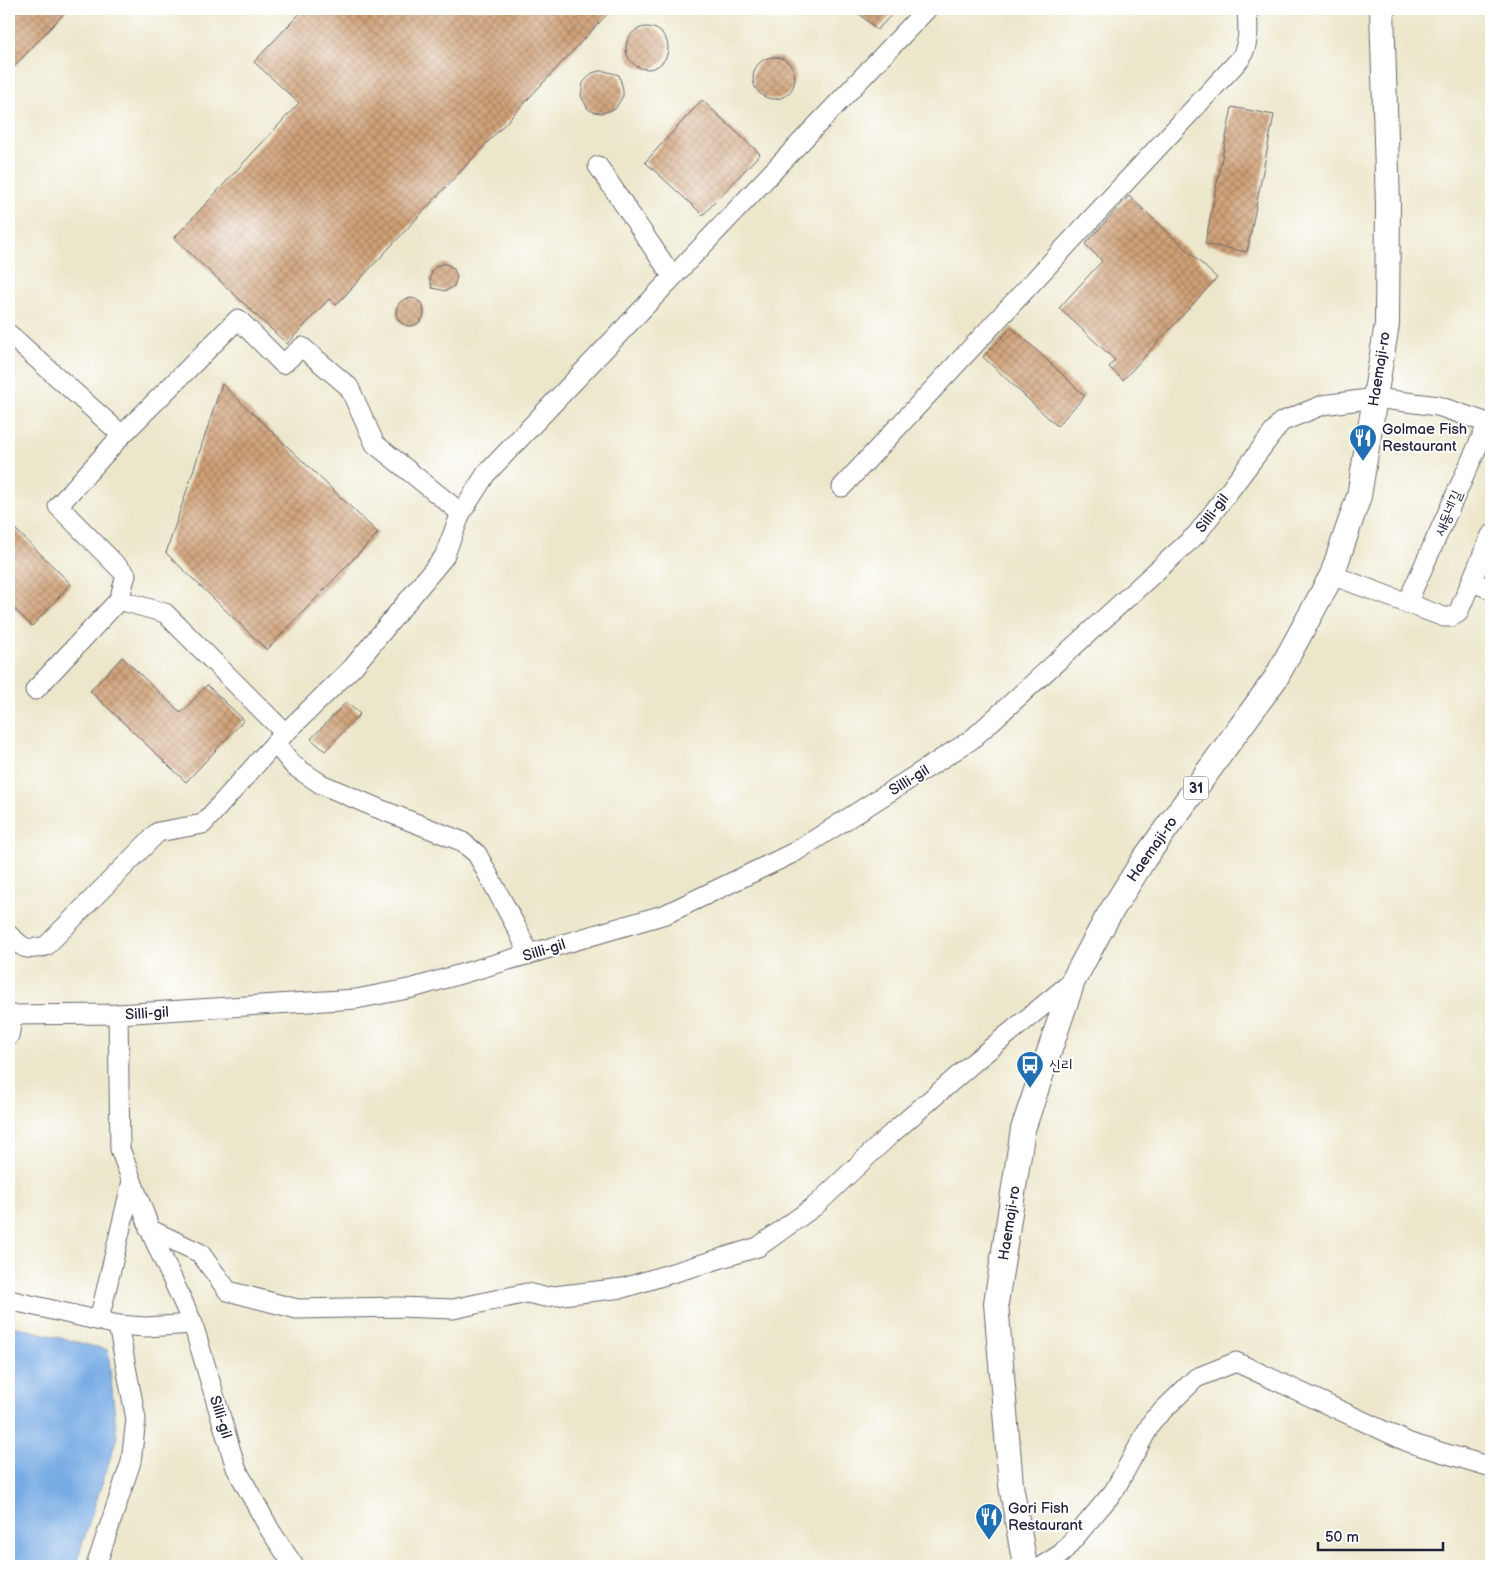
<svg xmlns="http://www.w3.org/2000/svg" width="1500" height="1575" font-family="'Balsamiq Sans','Poor Story',sans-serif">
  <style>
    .water { fill: #77abe4; stroke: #4c6690 }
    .building { fill: url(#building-cross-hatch) }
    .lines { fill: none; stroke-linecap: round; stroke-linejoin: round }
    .minor-casing { stroke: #69676d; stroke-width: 21 }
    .major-casing { stroke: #69676d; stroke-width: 26 }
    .minor { stroke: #fff; stroke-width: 19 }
    .major { stroke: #fff; stroke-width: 24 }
    .labels { text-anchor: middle; stroke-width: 4; stroke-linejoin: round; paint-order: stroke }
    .shield { fill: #fff; stroke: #646476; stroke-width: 1 }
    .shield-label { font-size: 14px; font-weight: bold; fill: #22223b }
    .street-label { font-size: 15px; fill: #22223b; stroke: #fff }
    .poi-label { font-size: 15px; fill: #22223b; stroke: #fff; text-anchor: start }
  </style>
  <defs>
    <pattern id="building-cross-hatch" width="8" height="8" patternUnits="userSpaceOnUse" patternTransform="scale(1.25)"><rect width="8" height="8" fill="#d0a177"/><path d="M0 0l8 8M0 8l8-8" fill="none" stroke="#a88363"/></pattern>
  </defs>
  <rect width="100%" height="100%" fill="#fff"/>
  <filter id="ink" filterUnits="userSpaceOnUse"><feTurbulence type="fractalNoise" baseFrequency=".02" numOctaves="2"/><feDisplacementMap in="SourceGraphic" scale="10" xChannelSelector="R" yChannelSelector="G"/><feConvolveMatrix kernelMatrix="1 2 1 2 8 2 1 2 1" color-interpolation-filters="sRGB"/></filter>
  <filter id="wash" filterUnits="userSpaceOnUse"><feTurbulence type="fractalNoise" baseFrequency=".0096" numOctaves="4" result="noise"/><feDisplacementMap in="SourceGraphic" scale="20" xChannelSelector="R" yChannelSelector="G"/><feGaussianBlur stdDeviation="1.12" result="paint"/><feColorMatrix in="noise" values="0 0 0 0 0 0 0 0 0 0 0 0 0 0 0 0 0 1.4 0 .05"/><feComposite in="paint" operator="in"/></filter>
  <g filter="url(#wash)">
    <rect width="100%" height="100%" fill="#ece7cb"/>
    <!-- water -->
    <polygon class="water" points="9,1325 108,1350 117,1437 75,1566 9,1566"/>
    <g id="blocks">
      <!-- building -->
      <g class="building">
        <polygon points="9,9 68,9 9,72"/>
        <polygon points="304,9 612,9 336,305 329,299 287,344 174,238 299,103 254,62"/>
        <polygon points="854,9 897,9 877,30"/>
        <circle cx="647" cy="48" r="21"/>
        <circle cx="774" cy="78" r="21"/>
        <polygon points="599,71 605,71 619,75 623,89 623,96 615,109 602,113 594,112 588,109 581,96 583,83 592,73"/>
        <polygon points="702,100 760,154 703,215 645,162"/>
        <polygon points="1232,107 1274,115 1247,252 1205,244"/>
        <polygon points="1129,196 1217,278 1123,380 1109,367 1115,360 1059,308 1102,261 1085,244"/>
        <polygon points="442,264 447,264 454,269 457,277 454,286 446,291 432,288 430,279 432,270 438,265"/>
        <circle cx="410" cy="312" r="14"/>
        <polygon points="1012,327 1085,396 1057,426 983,357"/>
        <polygon points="222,384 378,533 267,650 166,553"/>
        <polygon points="9,523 71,584 32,626 9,604"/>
        <polygon points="122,657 181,713 207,685 244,720 186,782 90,691"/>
        <polygon points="346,702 360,714 325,751 311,739"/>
      </g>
    </g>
  </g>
  <g filter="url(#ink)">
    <use href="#blocks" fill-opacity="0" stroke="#69676d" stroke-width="1"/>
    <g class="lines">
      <defs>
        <g id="minor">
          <polyline points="598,166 672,276"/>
          <polyline points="9,334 122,435"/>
          <path d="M842,487L1241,58C1250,41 1248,28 1247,9"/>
          <polyline points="1332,575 1444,617 1451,617 1458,613 1471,582 1491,589"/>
          <polyline points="1471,582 1491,535"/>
          <polyline points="119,600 126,575 58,506 122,435 238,319 283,364 302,347 349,387 375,444 461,513"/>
          <polyline points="1407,603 1488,423"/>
          <polyline points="35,690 119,600 165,613 285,733"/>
          <polyline points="275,743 294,766 321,784 377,808 461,841 477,854 520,934 528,955"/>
          <path d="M9,935C24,949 26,951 46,946L158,832L203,824L275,743L353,667L444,557L461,513L486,474L927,9"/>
          <polyline points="118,1014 120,1149 153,1237 193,1324 236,1468 270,1530 294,1566"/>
          <polyline points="9,1015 118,1014 356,999 413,988 666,914 795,852 971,740 1197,534 1281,422 1323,405 1375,398 1438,406 1491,424"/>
          <polyline points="9,1036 13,1015"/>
          <polyline points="149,1229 200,1253 228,1291 297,1309 398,1307 453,1309 527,1293 545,1297 623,1288 758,1247 815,1206 891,1134 974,1062 1073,981"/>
          <polyline points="9,1300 118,1325 136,1419 131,1462 96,1566"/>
          <polyline points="99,1320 132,1181"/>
          <polyline points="118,1325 146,1327 193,1324"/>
          <polyline points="1042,1566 1061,1554 1114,1491 1153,1420 1196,1378 1236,1362 1410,1443 1491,1467"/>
        </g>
        <polyline id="major" points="1025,1566 1011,1485 996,1303 1023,1129 1073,981 1107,918 1144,859 1276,678 1332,575 1359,496 1387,324 1388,206 1382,9"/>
      </defs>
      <!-- minor casing -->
      <use href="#minor" class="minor-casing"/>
      <!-- major casing -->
      <use href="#major" class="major-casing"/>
      <!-- minor -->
      <use href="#minor" class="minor"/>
      <!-- major -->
      <use href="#major" class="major"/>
    </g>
  </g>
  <!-- icons -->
  <defs>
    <symbol id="restaurant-pin" viewBox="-11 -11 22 30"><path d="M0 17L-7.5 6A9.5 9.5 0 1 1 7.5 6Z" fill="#1f6fb2" stroke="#fff"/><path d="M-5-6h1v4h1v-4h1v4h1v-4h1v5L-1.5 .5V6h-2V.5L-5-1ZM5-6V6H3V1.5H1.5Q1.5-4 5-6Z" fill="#fff"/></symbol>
    <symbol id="bus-pin" viewBox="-11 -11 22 30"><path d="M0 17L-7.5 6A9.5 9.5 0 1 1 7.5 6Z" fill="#1f6fb2" stroke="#fff"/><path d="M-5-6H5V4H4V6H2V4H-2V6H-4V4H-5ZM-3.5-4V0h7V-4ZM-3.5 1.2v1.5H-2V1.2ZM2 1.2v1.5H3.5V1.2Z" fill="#fff"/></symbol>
  </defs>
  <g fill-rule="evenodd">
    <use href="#restaurant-pin" x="1347" y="422" width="32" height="43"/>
    <use href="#bus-pin" x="1014" y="1049" width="32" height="43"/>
    <use href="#restaurant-pin" x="973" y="1501" width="32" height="43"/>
  </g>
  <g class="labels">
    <!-- shield labels -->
    <rect class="shield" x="1183.5" y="776.5" width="25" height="23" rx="4"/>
    <g class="shield-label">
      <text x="1196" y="793">31</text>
    </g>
    <!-- street labels -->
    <g class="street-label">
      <text transform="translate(1379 369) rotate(-81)" y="5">Haemaji-ro</text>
      <text transform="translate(1212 513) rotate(-53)" y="5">Silli-gil</text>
      <text transform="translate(1448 513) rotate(-66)" y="5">새동네길</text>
      <text transform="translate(909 780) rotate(-32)" y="5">Silli-gil</text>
      <text transform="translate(1152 849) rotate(-55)" y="5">Haemaji-ro</text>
      <text transform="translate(544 950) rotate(-17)" y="5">Silli-gil</text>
      <text transform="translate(147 1013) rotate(-4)" y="5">Silli-gil</text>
      <text transform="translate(1009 1223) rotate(-81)" y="5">Haemaji-ro</text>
      <text transform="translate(221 1417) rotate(73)" y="5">Silli-gil</text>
    </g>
    <!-- poi labels -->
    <g class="poi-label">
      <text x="1382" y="434">Golmae Fish<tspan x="1382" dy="17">Restaurant</tspan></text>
      <text x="1049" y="1070">신리</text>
      <text x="1008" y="1513">Gori Fish<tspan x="1008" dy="17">Restaurant</tspan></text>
    </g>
  </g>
  <!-- margin -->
  <rect width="1500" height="1575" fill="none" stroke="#fff" stroke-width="30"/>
  <!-- scale -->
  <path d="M1318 1542v8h125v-8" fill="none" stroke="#22223b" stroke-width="2.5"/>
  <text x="1325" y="1542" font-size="15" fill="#22223b" stroke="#ffffff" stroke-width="4" paint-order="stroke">50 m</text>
</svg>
